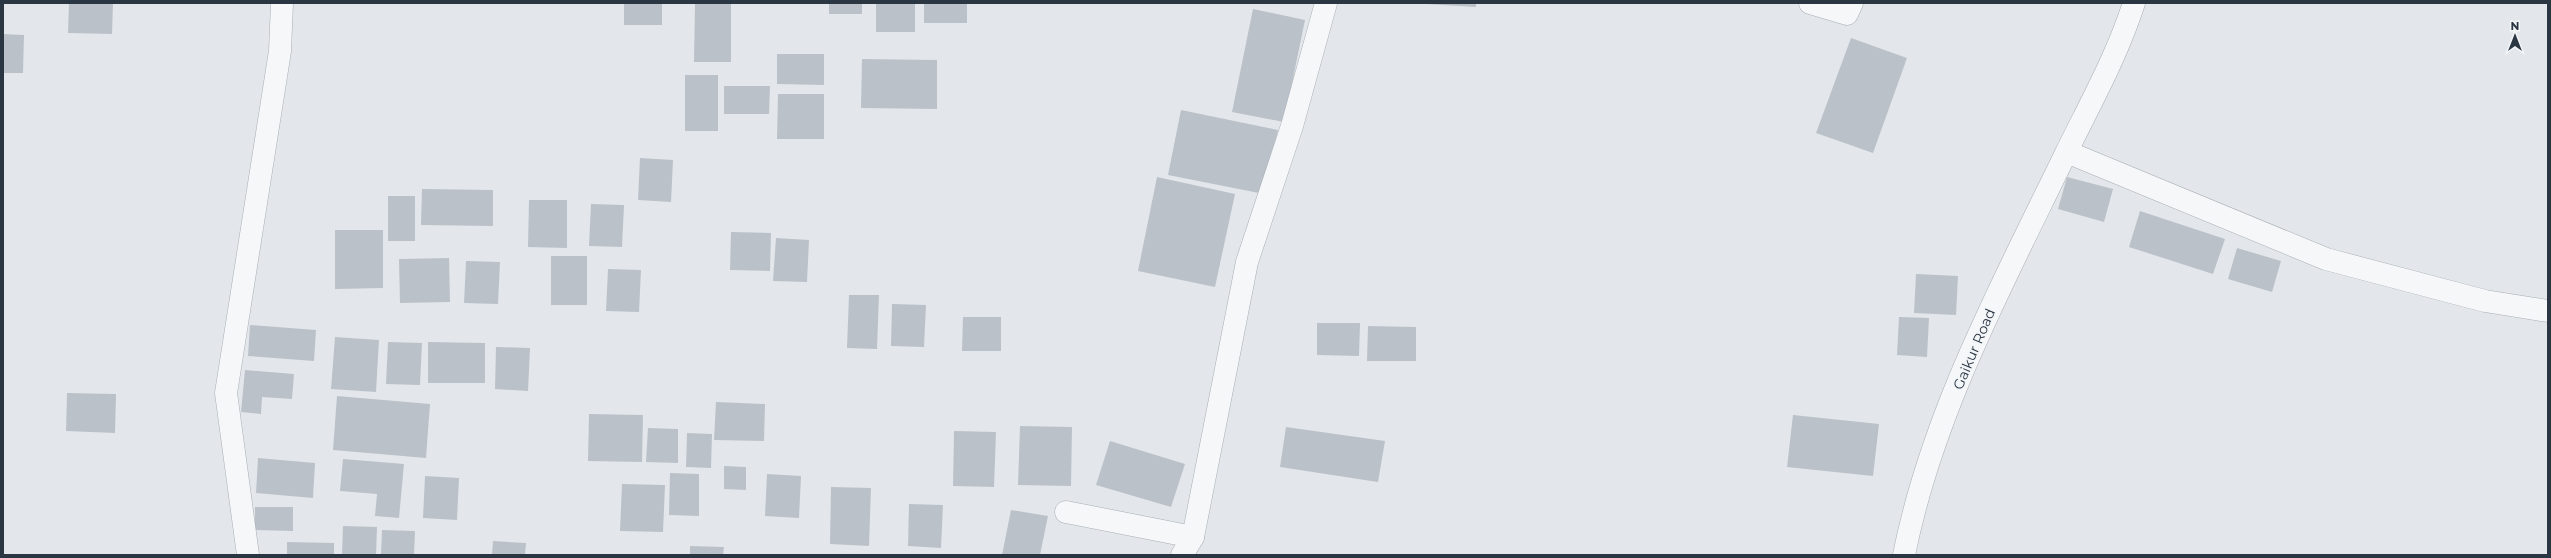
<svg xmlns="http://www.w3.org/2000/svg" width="2551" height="558" font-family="Montserrat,sans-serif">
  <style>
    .building { fill: #bbc1c8 }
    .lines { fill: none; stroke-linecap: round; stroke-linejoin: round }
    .minor-casing { stroke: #a8aeb5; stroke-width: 23 }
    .minor { stroke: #f6f7f9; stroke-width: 22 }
    .labels { text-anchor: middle; stroke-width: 3.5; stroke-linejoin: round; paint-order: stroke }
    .street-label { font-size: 14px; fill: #2b3643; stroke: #f3f6f8 }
  </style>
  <rect width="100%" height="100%" fill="#e3e7eb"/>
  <!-- building -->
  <g class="building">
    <polygon points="69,3 113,3 112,34 68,33"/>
    <rect x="624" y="3" width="38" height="22"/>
    <polygon points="695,3 731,3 731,62 694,62"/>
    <rect x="829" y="3" width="33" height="11"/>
    <rect x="876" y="3" width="39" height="29"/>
    <rect x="924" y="3" width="43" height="20"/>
    <polygon points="1409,3 1476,3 1476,7"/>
    <polygon points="1253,9 1305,20 1284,122 1232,112"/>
    <polygon points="3,34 24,35 23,73 3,73"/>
    <polygon points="1851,38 1907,58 1873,153 1816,133"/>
    <polygon points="777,54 824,54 824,85 777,84"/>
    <polygon points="862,59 937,60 937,109 861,108"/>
    <rect x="685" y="75" width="33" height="56"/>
    <polygon points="724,86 770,86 769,114 724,114"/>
    <polygon points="778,94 824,94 824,139 777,139"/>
    <polygon points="1181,110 1278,130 1264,194 1168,175"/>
    <polygon points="640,158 673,160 671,202 638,200"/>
    <polygon points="1157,177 1235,194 1215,287 1138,271"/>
    <polygon points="2067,177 2113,189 2104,222 2058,209"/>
    <polygon points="422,189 493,190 493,226 421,225"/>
    <rect x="388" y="196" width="27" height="45"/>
    <polygon points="529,200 567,200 567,248 528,247"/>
    <polygon points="591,204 624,205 622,247 589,246"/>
    <polygon points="2140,211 2225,239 2213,274 2129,247"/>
    <polygon points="335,230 383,230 383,288 335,289"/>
    <polygon points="731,232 771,233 770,271 730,270"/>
    <polygon points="776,238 809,240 807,282 773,281"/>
    <polygon points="2237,248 2281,261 2272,292 2228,279"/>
    <rect x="551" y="256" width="36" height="49"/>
    <polygon points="449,258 450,302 400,303 399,259"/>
    <polygon points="466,261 500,262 498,304 464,303"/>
    <polygon points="608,269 641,270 639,312 606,311"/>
    <polygon points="1916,274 1958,276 1956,315 1914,313"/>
    <polygon points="849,295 879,295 877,349 847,348"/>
    <polygon points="892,304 926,305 924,347 891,346"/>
    <polygon points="963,317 1001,317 1001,351 962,351"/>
    <polygon points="1899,317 1929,318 1927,357 1897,355"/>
    <polygon points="1317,323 1360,323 1359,356 1317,355"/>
    <polygon points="250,325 316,330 314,361 248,356"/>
    <polygon points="1368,326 1416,327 1416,361 1367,361"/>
    <polygon points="335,337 379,340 376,392 331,389"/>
    <polygon points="388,342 422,343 420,385 386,384"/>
    <polygon points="428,342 485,343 485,383 428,383"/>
    <polygon points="496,347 530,348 528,391 495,389"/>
    <polygon points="245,370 294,374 292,399 262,397 261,414 241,412"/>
    <polygon points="67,393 116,394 115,433 66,431"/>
    <polygon points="337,396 430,404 426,458 333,450"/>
    <polygon points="716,402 765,404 764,441 714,440"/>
    <polygon points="589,414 643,415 642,462 588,461"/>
    <polygon points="1793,415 1879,424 1873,476 1787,467"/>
    <polygon points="1020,426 1072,427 1071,486 1018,485"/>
    <polygon points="1286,427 1385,441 1378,482 1280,467"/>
    <polygon points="648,428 678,429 678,463 646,462"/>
    <polygon points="954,431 996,432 994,487 953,486"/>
    <polygon points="687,433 712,434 711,468 686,467"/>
    <polygon points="1110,441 1185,464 1171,507 1096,485"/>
    <polygon points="258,458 315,463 313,498 256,493"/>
    <polygon points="343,459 404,464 399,518 375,516 377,494 340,491"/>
    <polygon points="724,466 746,467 746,490 724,489"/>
    <polygon points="670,473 699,474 699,516 669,515"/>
    <polygon points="767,474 801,476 799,518 765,516"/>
    <polygon points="425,476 459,478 457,520 423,518"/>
    <polygon points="622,484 665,485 663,532 620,531"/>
    <polygon points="831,487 871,488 869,546 830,544"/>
    <polygon points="909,504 943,505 941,548 908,546"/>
    <polygon points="255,507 293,507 293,531 255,530"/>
    <polygon points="1011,510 1048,516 1040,555 1002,555"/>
    <polygon points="343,526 377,527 376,555 342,555"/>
    <polygon points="382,530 415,531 414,555 381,555"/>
    <polygon points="493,541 526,543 525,555 492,555"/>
    <polygon points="287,542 334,543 334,555 287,555"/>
    <polygon points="690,546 724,547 723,555 690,555"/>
  </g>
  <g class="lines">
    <defs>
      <g id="minor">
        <polyline points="1810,3 1847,14 1852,3"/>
        <polyline points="2067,152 2326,259 2485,301 2548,311"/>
        <polyline points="1066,512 1193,537"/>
        <polyline points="248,555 226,393 280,51 282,3"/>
        <polyline points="1182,555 1193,537 1247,262 1292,126 1326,3"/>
        <path d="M1904,555C1932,414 2003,283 2065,155C2090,104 2117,56 2134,3"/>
      </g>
    </defs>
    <!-- minor casing -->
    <use href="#minor" class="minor-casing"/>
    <!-- minor -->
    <use href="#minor" class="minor"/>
  </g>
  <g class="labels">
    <!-- street labels -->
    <g class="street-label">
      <text transform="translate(1974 349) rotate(-67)" y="5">Gaikur Road</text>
    </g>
  </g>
  <!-- border -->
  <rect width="2551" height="558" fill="none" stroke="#2b3643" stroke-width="8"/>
  <!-- north arrow -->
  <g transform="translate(2515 36)" stroke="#f3f6f8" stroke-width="3" paint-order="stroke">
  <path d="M0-3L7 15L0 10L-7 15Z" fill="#2b3643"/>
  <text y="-6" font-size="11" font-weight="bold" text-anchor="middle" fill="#2b3643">N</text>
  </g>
</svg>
